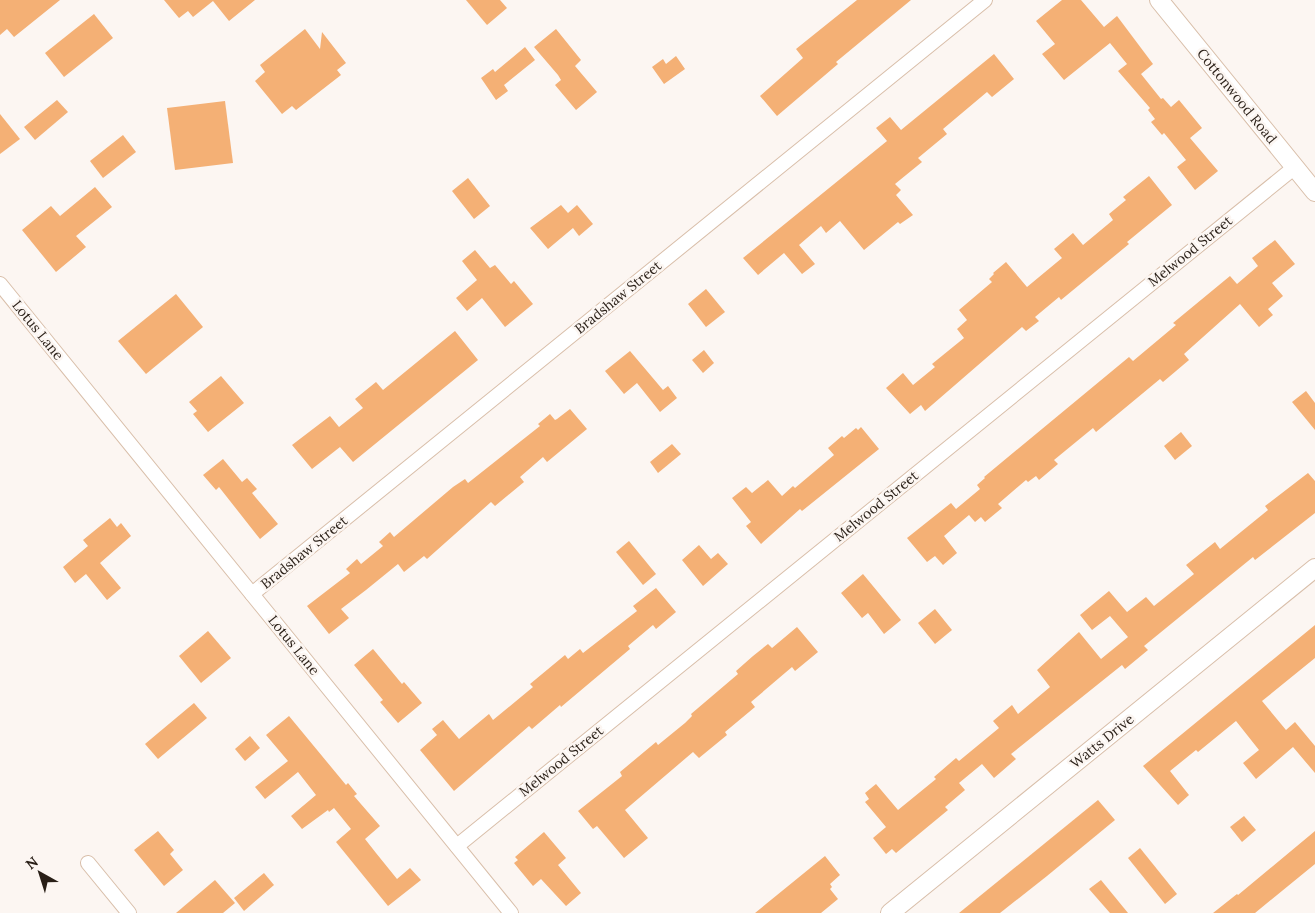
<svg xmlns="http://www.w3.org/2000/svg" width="1315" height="913" font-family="Lora,serif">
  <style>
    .building { fill: #f4b075 }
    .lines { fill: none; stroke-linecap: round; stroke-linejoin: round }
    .minor-casing { stroke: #d9bfaa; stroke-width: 16 }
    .tertiary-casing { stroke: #d9bfaa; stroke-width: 20 }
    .minor { stroke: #fff; stroke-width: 14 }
    .tertiary { stroke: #fff; stroke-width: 18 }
    .labels { text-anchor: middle; stroke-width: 5; stroke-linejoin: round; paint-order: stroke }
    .street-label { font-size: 14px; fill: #291f17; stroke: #fcf6f2 }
  </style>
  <rect width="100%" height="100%" fill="#fcf6f2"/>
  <!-- building -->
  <g class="building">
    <polygon points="0,0 60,0 14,37 7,29 0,35"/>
    <polygon points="164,0 255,0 229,21 213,1 193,17 188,11 179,18"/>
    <polygon points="466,0 500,0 507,8 487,25"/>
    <polygon points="857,0 911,0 836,62 838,64 777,116 760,96 803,58 796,49"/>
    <polygon points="1062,0 1081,0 1104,27 1117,16 1153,64 1141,74 1161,99 1163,98 1171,107 1179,100 1202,128 1190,138 1218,171 1195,190 1177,167 1186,160 1164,133 1162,135 1151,122 1155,119 1148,110 1150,108 1118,71 1127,64 1110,43 1064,80 1042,54 1055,44 1036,21"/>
    <polygon points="94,14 113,38 64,77 45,53"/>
    <polygon points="305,29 320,49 322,32 346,63 337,70 341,75 296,110 292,106 282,114 255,81 265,72 260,65"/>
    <polygon points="556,29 581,60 575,66 597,92 576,110 555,85 561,80 558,75 534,47"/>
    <polygon points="525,47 535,60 504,85 508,91 496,100 481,78 493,69 495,72"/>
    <polygon points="994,54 1014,79 992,97 987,92 943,129 947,134 918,158 922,162 895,184 901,190 896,195 913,215 900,224 898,222 864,250 840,221 826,233 821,226 799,245 815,264 802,274 784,253 758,275 743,258 887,141 876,128 890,117 901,130"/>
    <polygon points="676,56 685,69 664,84 652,67 663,59 666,64"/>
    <polygon points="57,100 68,112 35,140 24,127"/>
    <polygon points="225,101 233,163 175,170 167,108"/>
    <polygon points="0,114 20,139 0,154"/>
    <polygon points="123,135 136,152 103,178 90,161"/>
    <polygon points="1149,176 1172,205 1127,242 1129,244 1061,300 1059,297 1035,317 1039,321 1026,331 1022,327 925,411 921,405 910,414 886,388 903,373 913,385 935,367 932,364 964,338 957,329 967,320 959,310 992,282 989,279 994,274 993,273 1006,262 1027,287 1062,258 1054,249 1073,233 1083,245 1113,220 1109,214 1126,200 1123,197"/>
    <polygon points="468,178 490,206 474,219 452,191"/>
    <polygon points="95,187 112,207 76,236 86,247 56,272 22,230 51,206 60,216"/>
    <polygon points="561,205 568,213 577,205 593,224 579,236 573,228 548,249 530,228"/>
    <polygon points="1275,240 1295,264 1272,283 1283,296 1268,309 1273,315 1259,327 1240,304 1184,354 1189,360 1163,382 1160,379 1096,432 1093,428 1054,460 1058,464 1039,480 1036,476 1028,482 1026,480 998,504 1002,508 985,522 981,517 975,522 969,515 944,536 957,553 943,565 935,556 927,562 907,538 951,503 956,509 980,489 977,485 985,478 984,477 1129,357 1133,361 1176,325 1173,323 1230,276 1237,284 1258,266 1252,258"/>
    <polygon points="475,250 490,268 495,265 511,284 514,281 533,304 505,327 482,298 467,311 456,298 477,280 462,261"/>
    <polygon points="706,289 725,312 706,327 688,304"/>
    <polygon points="176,294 203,327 146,374 118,341"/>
    <polygon points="455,331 478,360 353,462 340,447 312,469 292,445 330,416 339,427 363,408 355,399 376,382 383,390"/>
    <polygon points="704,350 714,363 703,373 692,360"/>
    <polygon points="630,351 663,390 668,386 677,398 660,412 637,383 624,394 605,371"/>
    <polygon points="221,376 244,403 208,432 193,414 197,411 189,402"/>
    <polygon points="1306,391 1315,403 1315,430 1292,402"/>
    <polygon points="570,409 587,429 547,462 543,457 520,477 524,482 495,506 491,502 427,559 424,556 404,572 398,564 366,590 341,609 349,618 329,634 307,606 350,573 346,569 357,559 361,564 383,546 379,542 390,532 394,537 453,487 465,479 468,483 540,426 538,424 550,414 555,420 557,419"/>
    <polygon points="861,427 879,449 802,511 800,509 761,544 746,526 751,522 732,498 746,487 752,493 768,480 782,496 793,486 795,488 834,455 828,448 842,436 844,438 856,428 858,430"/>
    <polygon points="1181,432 1192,446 1175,460 1164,446"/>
    <polygon points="672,444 681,454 658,473 650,462"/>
    <polygon points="223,459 242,482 247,478 257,489 252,493 278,524 260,539 219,487 216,490 203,475"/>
    <polygon points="1308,473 1315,481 1315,513 1255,560 1253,557 1144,646 1148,650 1125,669 1122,665 1011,754 1016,759 994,778 982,764 959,783 965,790 945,807 948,810 896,853 892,849 886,854 873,838 886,827 865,802 869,799 865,793 876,784 898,810 936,779 934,777 956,758 959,761 999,728 993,721 1012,705 1018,714 1050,687 1037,670 1079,632 1101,659 1128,637 1110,616 1092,630 1080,615 1109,591 1127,612 1146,597 1154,606 1194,574 1186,565 1215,542 1220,549 1268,510 1265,506"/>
    <polygon points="110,518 117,527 121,523 131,536 100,563 121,588 107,600 86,574 75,583 63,567 88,546 83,540"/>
    <polygon points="629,541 656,574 643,585 616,552"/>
    <polygon points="699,545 711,559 718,553 728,564 703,586 682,560"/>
    <polygon points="863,574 901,620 884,634 868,613 862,618 841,593"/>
    <polygon points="656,588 676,612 656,629 653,625 628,646 630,649 561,707 560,705 532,729 529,726 454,791 420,750 437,735 432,729 443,720 459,739 489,714 493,720 533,687 530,684 565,655 568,659 580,649 583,653 637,611 633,606"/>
    <polygon points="935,609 952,630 935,644 918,623"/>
    <polygon points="1315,625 1315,658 1262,701 1286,730 1295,722 1315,746 1315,773 1293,747 1256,779 1243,763 1259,750 1236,721 1198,752 1196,750 1170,771 1189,795 1178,805 1143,766"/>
    <polygon points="797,627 818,652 795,671 792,667 751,702 755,707 725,732 727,735 699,758 693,752 625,810 648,838 624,858 597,826 593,829 578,811 622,776 620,772 656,742 658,745 685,723 692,716 691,714 738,674 736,671 753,656 768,644 772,648"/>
    <polygon points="208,631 231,658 201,683 179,656"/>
    <polygon points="373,649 402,684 404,682 422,703 398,723 380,702 383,700 354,665"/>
    <polygon points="194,703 207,718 158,759 145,744"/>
    <polygon points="289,716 346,785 348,783 357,794 354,796 380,826 365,839 376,853 397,879 410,868 421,880 388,906 336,842 351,829 334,808 329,812 328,810 302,829 291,816 316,795 298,772 265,799 255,787 288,761 266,735"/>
    <polygon points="250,736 260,748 245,761 235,749"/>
    <polygon points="1098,800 1115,820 1047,876 1000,913 959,913"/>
    <polygon points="1244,816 1256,830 1242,842 1230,827"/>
    <polygon points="158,831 174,850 170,854 183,870 164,886 134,850"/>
    <polygon points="1315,831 1315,864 1255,913 1213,913 1237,894 1238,895"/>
    <polygon points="544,832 566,858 558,865 581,893 566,906 541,879 533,886 514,863 518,860 515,857"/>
    <polygon points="1140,848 1177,894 1165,904 1128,858"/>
    <polygon points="825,856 840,875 830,884 832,887 830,889 838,899 821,913 755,913"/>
    <polygon points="264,873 274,885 244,911 234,898"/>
    <polygon points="215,880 235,903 223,913 176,913"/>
    <polygon points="1101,880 1128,913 1110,913 1089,889"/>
  </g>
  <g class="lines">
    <defs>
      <g id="minor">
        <polyline points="0,284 511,913"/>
        <polyline points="252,594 985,0"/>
        <polyline points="457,846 1295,167"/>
        <polyline points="88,863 129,913"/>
      </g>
      <g id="tertiary">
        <polyline points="1159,0 1315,192"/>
        <polyline points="890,913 1315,568"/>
      </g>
    </defs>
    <!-- minor casing -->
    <use href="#minor" class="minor-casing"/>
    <!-- tertiary casing -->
    <use href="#tertiary" class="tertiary-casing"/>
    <!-- minor -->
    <use href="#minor" class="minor"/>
    <!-- tertiary -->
    <use href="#tertiary" class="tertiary"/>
  </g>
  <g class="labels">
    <!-- street labels -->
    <g class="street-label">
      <text transform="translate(1237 96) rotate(51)" y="5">Cottonwood Road</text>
      <text transform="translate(1190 251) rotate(-39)" y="5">Melwood Street</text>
      <text transform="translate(618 297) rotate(-39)" y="5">Bradshaw Street</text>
      <text transform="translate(38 330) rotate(51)" y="5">Lotus Lane</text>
      <text transform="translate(876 506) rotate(-39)" y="5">Melwood Street</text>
      <text transform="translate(304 552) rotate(-39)" y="5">Bradshaw Street</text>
      <text transform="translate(294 645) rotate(51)" y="5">Lotus Lane</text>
      <text transform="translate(1102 741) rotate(-39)" y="5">Watts Drive</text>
      <text transform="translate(561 761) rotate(-39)" y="5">Melwood Street</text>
    </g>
  </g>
  <!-- north arrow -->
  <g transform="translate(40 873) rotate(321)" stroke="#fcf6f2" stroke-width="4" paint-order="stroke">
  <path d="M0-4L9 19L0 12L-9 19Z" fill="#291f17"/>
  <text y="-8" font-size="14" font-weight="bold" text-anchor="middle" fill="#291f17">N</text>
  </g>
</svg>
